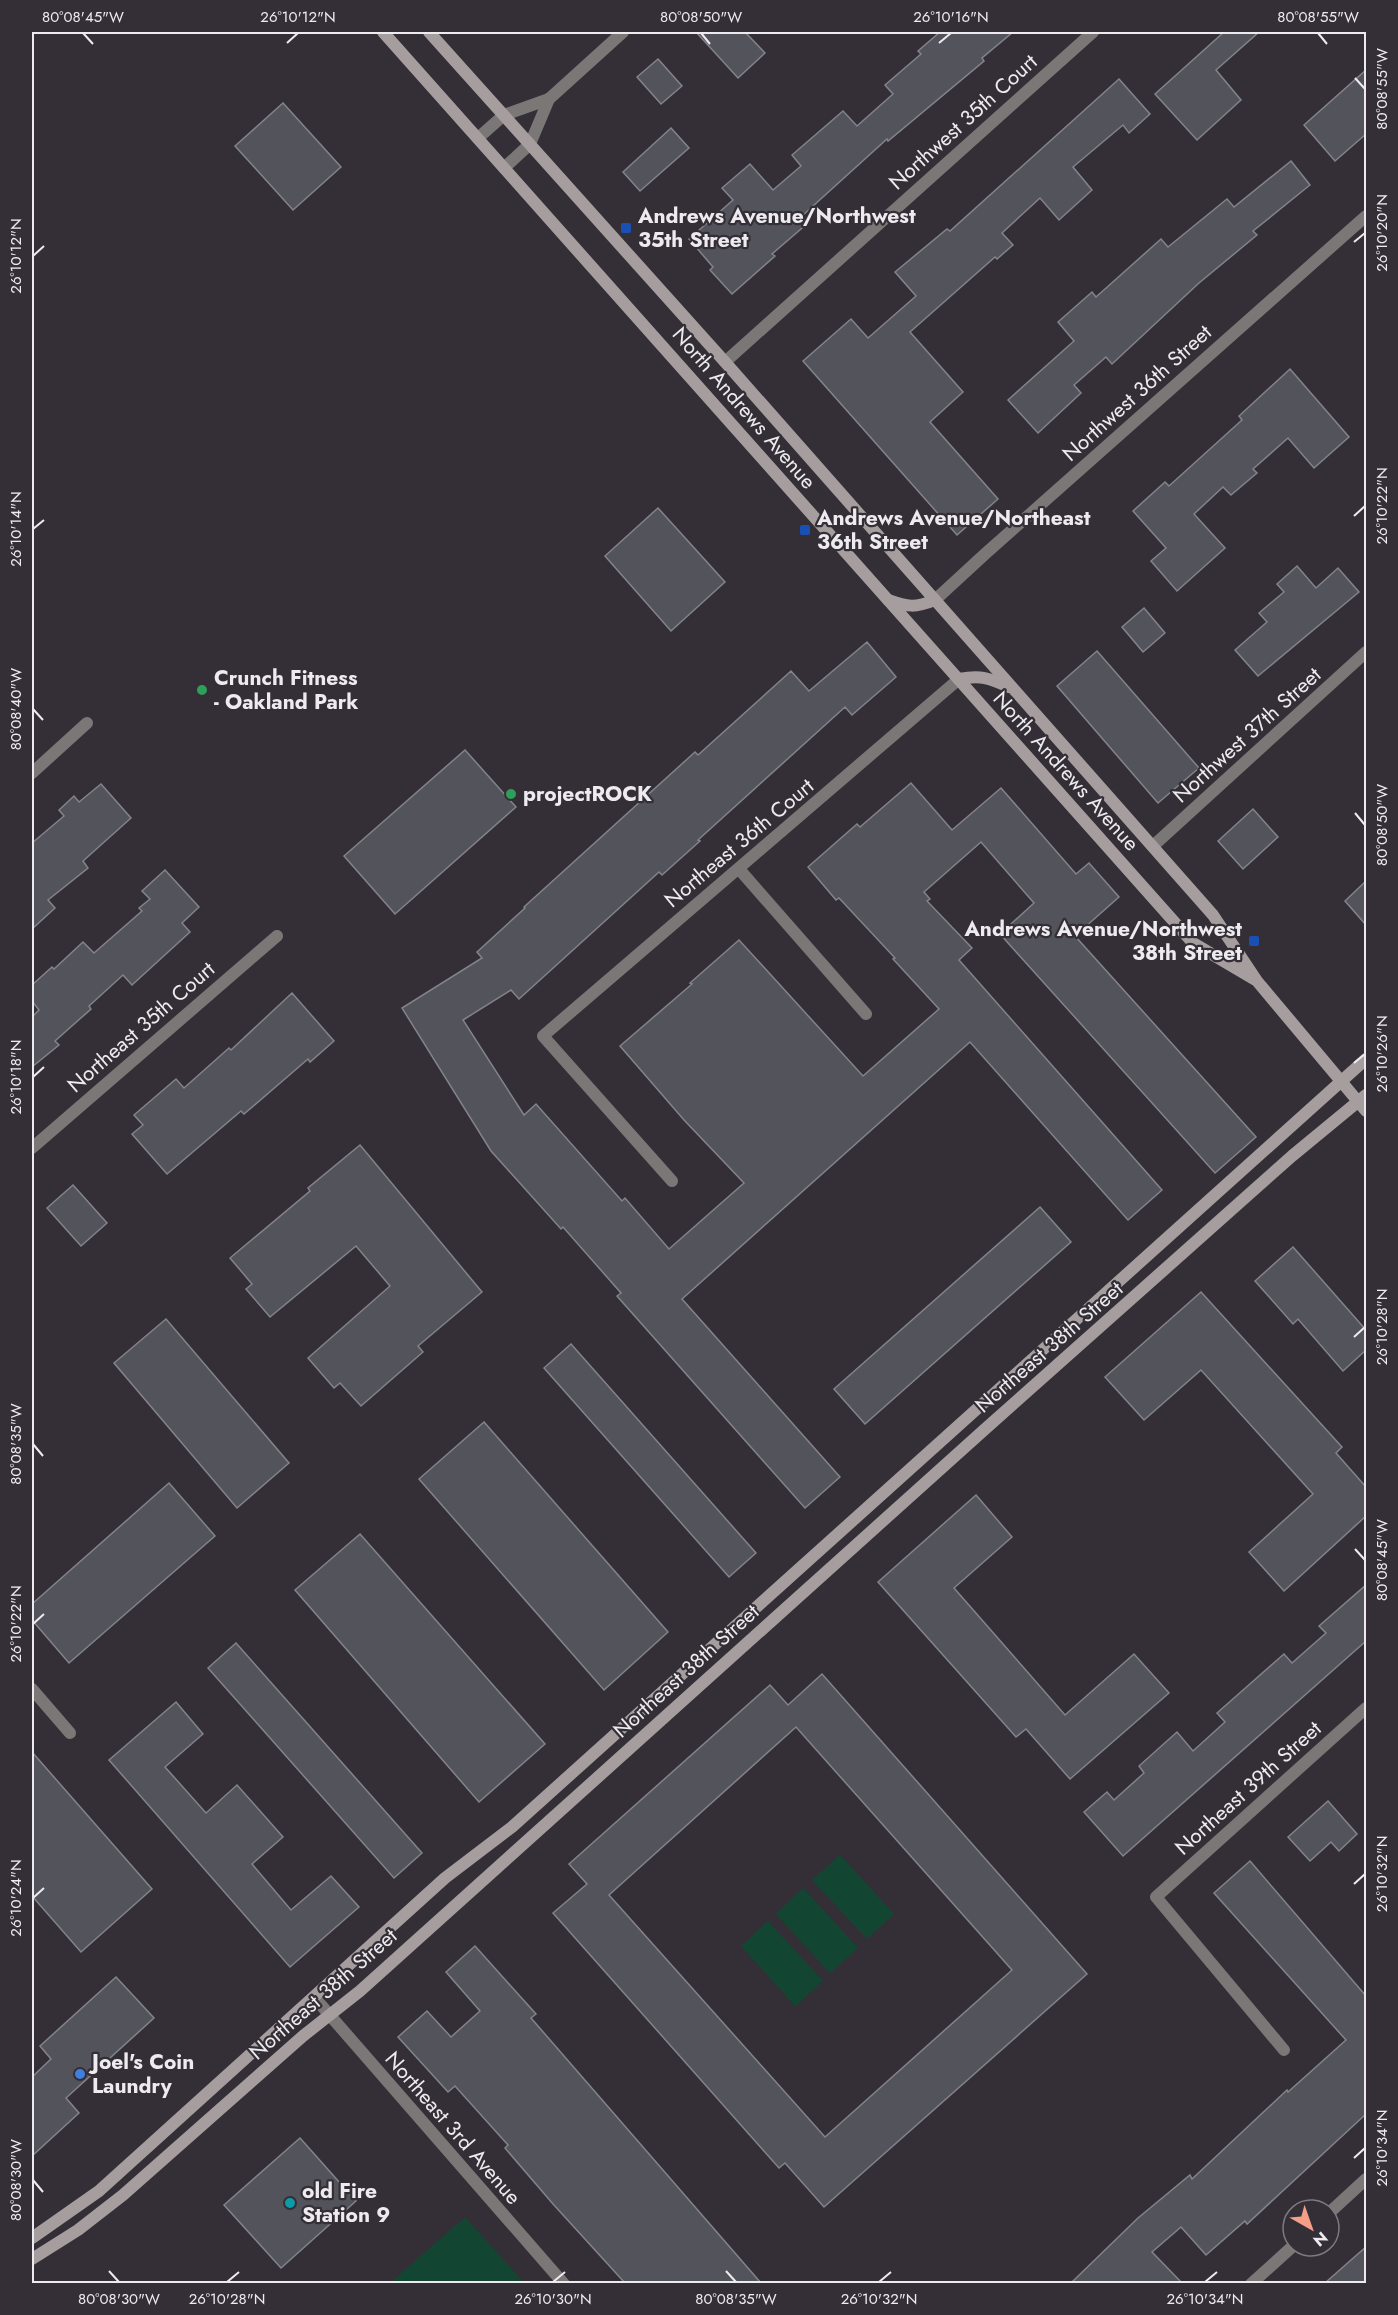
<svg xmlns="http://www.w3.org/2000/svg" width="1398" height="2315" font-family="Jost,sans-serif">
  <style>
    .green { fill: #124632 }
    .building { fill: #53535b; stroke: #83838c; stroke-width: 1.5; fill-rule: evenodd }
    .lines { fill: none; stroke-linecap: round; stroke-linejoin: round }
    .street { stroke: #7c7777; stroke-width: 12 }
    .secondary { stroke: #a69e9e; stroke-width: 12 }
    .ticks { fill: none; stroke: #eeebf0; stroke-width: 2 }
    .transit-dot { fill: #1a4fb4; stroke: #342f36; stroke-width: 2 }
    .leisure-dot { fill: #2e9e5b; stroke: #342f36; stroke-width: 2 }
    .shop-dot { fill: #3f7fe0; stroke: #342f36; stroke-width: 2 }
    .culture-dot { fill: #0f9aa8; stroke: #342f36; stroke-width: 2 }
    .labels { text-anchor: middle; stroke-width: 4.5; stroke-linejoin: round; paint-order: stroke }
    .street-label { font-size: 21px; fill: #eeebf0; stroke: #342f36 }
    .poi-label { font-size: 21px; font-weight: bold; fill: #eeebf0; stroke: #342f36; text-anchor: start }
    .neatline { fill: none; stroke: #eeebf0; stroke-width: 2 }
    .ticks-label { font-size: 15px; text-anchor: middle; fill: #eeebf0 }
  </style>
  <rect width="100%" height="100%" fill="#342f36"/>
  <!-- green -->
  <g class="green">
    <polygon points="840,1855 894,1914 867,1939 812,1880"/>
    <polygon points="803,1888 858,1948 830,1973 776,1914"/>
    <polygon points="768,1921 823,1981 795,2006 741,1946"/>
    <polygon points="465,2217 524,2283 390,2283"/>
  </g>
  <!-- building -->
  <g class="building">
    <polygon points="696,32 745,32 765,53 738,78"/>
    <polygon points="940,32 1013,32 982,58 984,61 888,141 887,139 802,216 808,223 772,254 775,256 732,294 710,270 713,267 689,239 733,200 722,188 750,164 773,190 801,166 792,155 843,111 857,126 893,94 885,85 921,54 918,51"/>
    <polygon points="1224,32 1259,32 1216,70 1241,100 1197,140 1155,94"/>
    <polygon points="658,59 682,86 661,104 637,77"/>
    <polygon points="1366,70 1366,134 1335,161 1304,125"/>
    <polygon points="1119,79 1150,114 1129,133 1123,125 1073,167 1092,190 1059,220 1040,198 1002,233 1013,245 997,259 995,257 910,332 963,392 930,422 998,499 957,535 803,361 851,319 868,338 916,296 895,272 947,229 950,231"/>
    <polygon points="283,103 341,167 293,210 235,146"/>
    <polygon points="671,128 689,148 640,191 623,172"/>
    <polygon points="1291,161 1310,185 1253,231 1257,235 1199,283 1112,364 1106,357 1074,385 1081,393 1038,433 1008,400 1074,341 1058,322 1092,292 1096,297 1161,239 1168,247 1227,199 1234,207"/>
    <polygon points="1290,369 1349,437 1314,468 1288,438 1253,469 1257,473 1231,495 1223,487 1194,514 1225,548 1177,591 1151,561 1166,548 1133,511 1165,482 1169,486 1242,420 1239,416"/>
    <polygon points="658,508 725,582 671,631 605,556"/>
    <polygon points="1297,566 1316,588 1338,568 1359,592 1258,676 1235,650 1267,622 1259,613 1284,592 1277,584"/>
    <polygon points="1144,608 1165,633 1143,652 1122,627"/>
    <polygon points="867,642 896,677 852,715 845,707 698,840 700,841 662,875 659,872 519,999 511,990 463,1020 524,1115 536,1104 622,1201 625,1198 669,1249 744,1183 684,1120 620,1046 692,984 690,983 739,940 863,1076 939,1009 893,959 895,958 839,898 836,900 808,867 857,824 860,827 911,783 952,830 1001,788 1076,874 1089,863 1119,897 1075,936 1256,1137 1215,1173 1000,934 1034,903 981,842 924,892 930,899 927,901 972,948 959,960 1162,1190 1128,1220 970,1042 682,1299 840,1477 805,1508 617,1296 621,1293 563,1227 561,1229 491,1151 402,1008 482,958 477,952 525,908 524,907 695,752 698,755 791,671 809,691"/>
    <polygon points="1097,651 1199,768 1158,803 1057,686"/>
    <polygon points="465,750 516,807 395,914 344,856"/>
    <polygon points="101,784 131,818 83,861 88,868 48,900 55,908 32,929 32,843 64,816 59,810 74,796 79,802"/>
    <polygon points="1253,809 1278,837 1243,869 1218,841"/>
    <polygon points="165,870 199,907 182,923 190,932 132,985 123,975 89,1006 91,1009 55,1041 59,1045 32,1067 32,1017 39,1010 32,1001 32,985 52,967 54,969 83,942 94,953 142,911 139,908 150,899 142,891"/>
    <polygon points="1366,881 1366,925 1345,901"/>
    <polygon points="292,993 334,1041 310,1062 308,1059 244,1114 241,1111 167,1174 132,1134 143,1125 134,1115 176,1079 184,1088 229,1048 231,1050"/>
    <polygon points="360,1145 482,1292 418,1346 423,1352 361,1406 340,1383 334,1388 308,1358 390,1286 356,1246 270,1317 246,1289 252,1284 230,1258 310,1191 308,1188"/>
    <polygon points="73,1185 107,1223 81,1246 47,1208"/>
    <polygon points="1040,1207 1071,1242 865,1424 834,1389"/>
    <polygon points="1293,1247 1366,1330 1366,1350 1343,1371 1298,1319 1293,1324 1255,1281"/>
    <polygon points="1201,1292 1342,1447 1336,1453 1366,1487 1366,1516 1284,1591 1249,1552 1313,1494 1201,1370 1144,1420 1105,1377"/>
    <polygon points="166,1319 289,1463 237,1508 114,1363"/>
    <polygon points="571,1344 756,1553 729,1577 544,1368"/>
    <polygon points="484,1422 668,1632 604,1690 419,1479"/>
    <polygon points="169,1483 215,1536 69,1663 32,1620 32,1604"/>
    <polygon points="976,1495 1012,1537 954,1588 1065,1715 1134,1654 1169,1693 1070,1779 1026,1729 1016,1737 878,1582"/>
    <polygon points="360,1534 545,1744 479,1802 295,1590"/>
    <polygon points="1366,1585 1366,1641 1123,1856 1084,1812 1107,1792 1114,1800 1144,1773 1139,1766 1177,1732 1193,1751 1225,1722 1217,1713 1284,1654 1292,1663 1326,1633 1319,1626"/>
    <polygon points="236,1643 422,1853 394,1878 208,1668"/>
    <path d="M822,1674L1087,1974L824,2207L785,2163L779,2168L553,1913L587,1884L569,1864L770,1685L788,1705ZM796,1727L1012,1970L825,2137L609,1895Z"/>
    <polygon points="176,1702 203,1734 165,1767 206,1813 237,1785 283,1837 252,1864 291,1910 331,1876 359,1907 290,1967 109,1760"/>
    <polygon points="32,1752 152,1889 81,1952 32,1896"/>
    <polygon points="1328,1801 1357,1834 1339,1851 1331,1842 1310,1861 1288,1837"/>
    <polygon points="1250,1861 1366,1996 1366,2114 1247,2224 1245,2221 1206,2255 1181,2227 1152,2252 1182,2283 1071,2283 1138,2218 1190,2175 1192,2179 1287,2090 1288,2092 1346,2040 1214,1893"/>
    <polygon points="475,1946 536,2014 531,2018 761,2283 625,2283 553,2204 505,2148 508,2145 455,2086 448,2092 398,2037 427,2011 451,2037 480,2011 446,1972"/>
    <polygon points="116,1977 154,2018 66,2098 79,2113 32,2156 32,2077 51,2059 40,2046"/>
    <polygon points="300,2138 356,2201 281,2268 224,2205"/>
    <polygon points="1366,2247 1366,2283 1325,2283 1351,2260"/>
  </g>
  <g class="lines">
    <!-- street -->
    <g class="street">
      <polyline points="478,138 504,115 549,99"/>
      <polyline points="504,168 530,144 549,99 623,32"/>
      <polyline points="725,362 1093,32"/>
      <polyline points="935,600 985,554 1366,216"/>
      <polyline points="32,773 87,723"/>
      <polyline points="1153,846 1366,652"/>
      <polyline points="739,869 866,1014"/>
      <polyline points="32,1148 277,936"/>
      <polyline points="672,1181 543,1036 959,679"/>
      <polyline points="32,1689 70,1733"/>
      <polyline points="314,1997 564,2284"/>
      <polyline points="1284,2050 1156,1897 1366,1708"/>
      <polyline points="1329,2213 1366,2179"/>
      <polyline points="1251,2284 1293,2246"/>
    </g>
    <!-- secondary -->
    <g class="secondary">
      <polyline points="383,32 1193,943 1254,979"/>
      <polyline points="429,32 725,362 1213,915 1257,981 1366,1111"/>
      <path d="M888,600C908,607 915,608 935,600"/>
      <path d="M959,679C981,675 989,678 1009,687"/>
      <polyline points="32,2238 99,2191 445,1878 512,1827 1366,1059"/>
      <polyline points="32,2259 78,2230 123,2195 303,2036 360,1991 984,1430 1292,1156 1366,1095"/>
    </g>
  </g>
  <!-- ticks -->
  <path class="ticks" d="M83,33L93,44M701,33L710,44M1318,33L1327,44M287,43L298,33M939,43L951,33M1355,78L1365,89M1354,242L1365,233M33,256L44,246M1354,516L1365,506M33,529L44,520M33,709L43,720M1355,813L1365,825M1354,1063L1365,1054M33,1077L44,1067M1354,1337L1365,1327M33,1444L43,1456M1355,1549L1365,1560M33,1624L44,1614M1354,1884L1365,1874M33,1898L44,1888M1354,2158L1365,2148M33,2180L43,2192M109,2271L119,2282M726,2271L736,2282M227,2282L239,2272M553,2282L565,2272M879,2282L891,2272M1205,2282L1217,2272"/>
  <!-- markers -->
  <g class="transit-dot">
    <rect x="620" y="222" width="12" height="12" rx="3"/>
    <rect x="799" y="524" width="12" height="12" rx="3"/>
    <rect x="1248" y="935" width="12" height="12" rx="3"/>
  </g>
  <g class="leisure-dot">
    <circle cx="202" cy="690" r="6"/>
    <circle cx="511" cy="794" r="6"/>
  </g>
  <circle class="shop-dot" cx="80" cy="2074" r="6"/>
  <circle class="culture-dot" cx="290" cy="2203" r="6"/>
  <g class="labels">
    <!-- street labels -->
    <g class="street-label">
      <text transform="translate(963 122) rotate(-42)" y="7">Northwest 35th Court</text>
      <text transform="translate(1137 393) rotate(-42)" y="7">Northwest 36th Street</text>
      <text transform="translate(744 408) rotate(49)" y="7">North Andrews Avenue</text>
      <text transform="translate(1247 735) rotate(-42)" y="7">Northwest 37th Street</text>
      <text transform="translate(1066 771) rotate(48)" y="7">North Andrews Avenue</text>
      <text transform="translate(739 843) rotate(-40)" y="7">Northeast 36th Court</text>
      <text transform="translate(141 1027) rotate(-41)" y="7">Northeast 35th Court</text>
      <text transform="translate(1049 1347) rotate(-41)" y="7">Northeast 38th Street</text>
      <text transform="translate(686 1671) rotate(-42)" y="7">Northeast 38th Street</text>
      <text transform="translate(1248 1788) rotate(-42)" y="7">Northeast 39th Street</text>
      <text transform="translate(323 1994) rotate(-41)" y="7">Northeast 38th Street</text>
      <text transform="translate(453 2128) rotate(49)" y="7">Northeast 3rd Avenue</text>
    </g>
    <!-- poi labels -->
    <g class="poi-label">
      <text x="638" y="223">Andrews Avenue/Northwest<tspan x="638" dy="24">35th Street</tspan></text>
      <text x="817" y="525">Andrews Avenue/Northeast<tspan x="817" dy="24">36th Street</tspan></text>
      <text x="214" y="685">Crunch Fitness<tspan x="214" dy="24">- Oakland Park</tspan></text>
      <text x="523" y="801">projectROCK</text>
      <text x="1242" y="936" text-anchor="end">Andrews Avenue/Northwest<tspan x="1242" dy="24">38th Street</tspan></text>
      <text x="92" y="2069">Joel's Coin<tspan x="92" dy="24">Laundry</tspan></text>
      <text x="302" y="2198">old Fire<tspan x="302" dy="24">Station 9</tspan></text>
    </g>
  </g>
  <!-- border -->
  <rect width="1398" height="2315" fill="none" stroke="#342f36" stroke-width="66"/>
  <!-- north arrow -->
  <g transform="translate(1311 2228) rotate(140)"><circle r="28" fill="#342f36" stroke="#7e7a80" stroke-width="1.5"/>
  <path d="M0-4.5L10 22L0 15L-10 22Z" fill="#f49e87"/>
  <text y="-9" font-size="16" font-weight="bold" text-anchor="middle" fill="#eeebf0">N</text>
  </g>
  <rect x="33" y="33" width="1332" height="2249" class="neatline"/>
  <g class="ticks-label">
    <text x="83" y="22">80°08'45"W</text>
    <text x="298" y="22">26°10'12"N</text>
    <text x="701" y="22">80°08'50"W</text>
    <text x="951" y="22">26°10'16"N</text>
    <text x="1318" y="22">80°08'55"W</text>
    <text transform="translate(1382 89) rotate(-90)" y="5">80°08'55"W</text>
    <text transform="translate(1382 233) rotate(-90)" y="5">26°10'20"N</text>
    <text transform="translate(16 256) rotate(-90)" y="5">26°10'12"N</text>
    <text transform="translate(1382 506) rotate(-90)" y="5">26°10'22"N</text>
    <text transform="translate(16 529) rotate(-90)" y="5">26°10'14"N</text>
    <text transform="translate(16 709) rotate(-90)" y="5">80°08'40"W</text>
    <text transform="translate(1382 825) rotate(-90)" y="5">80°08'50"W</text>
    <text transform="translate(1382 1054) rotate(-90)" y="5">26°10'26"N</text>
    <text transform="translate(16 1077) rotate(-90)" y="5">26°10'18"N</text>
    <text transform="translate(1382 1327) rotate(-90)" y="5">26°10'28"N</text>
    <text transform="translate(16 1444) rotate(-90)" y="5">80°08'35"W</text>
    <text transform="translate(1382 1560) rotate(-90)" y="5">80°08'45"W</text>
    <text transform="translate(16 1624) rotate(-90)" y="5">26°10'22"N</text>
    <text transform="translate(1382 1874) rotate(-90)" y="5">26°10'32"N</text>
    <text transform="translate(16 1898) rotate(-90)" y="5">26°10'24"N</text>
    <text transform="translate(1382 2148) rotate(-90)" y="5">26°10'34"N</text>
    <text transform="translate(16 2180) rotate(-90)" y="5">80°08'30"W</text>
    <text x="119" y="2304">80°08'30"W</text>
    <text x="227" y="2304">26°10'28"N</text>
    <text x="553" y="2304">26°10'30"N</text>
    <text x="736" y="2304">80°08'35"W</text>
    <text x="879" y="2304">26°10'32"N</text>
    <text x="1205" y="2304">26°10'34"N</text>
  </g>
</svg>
